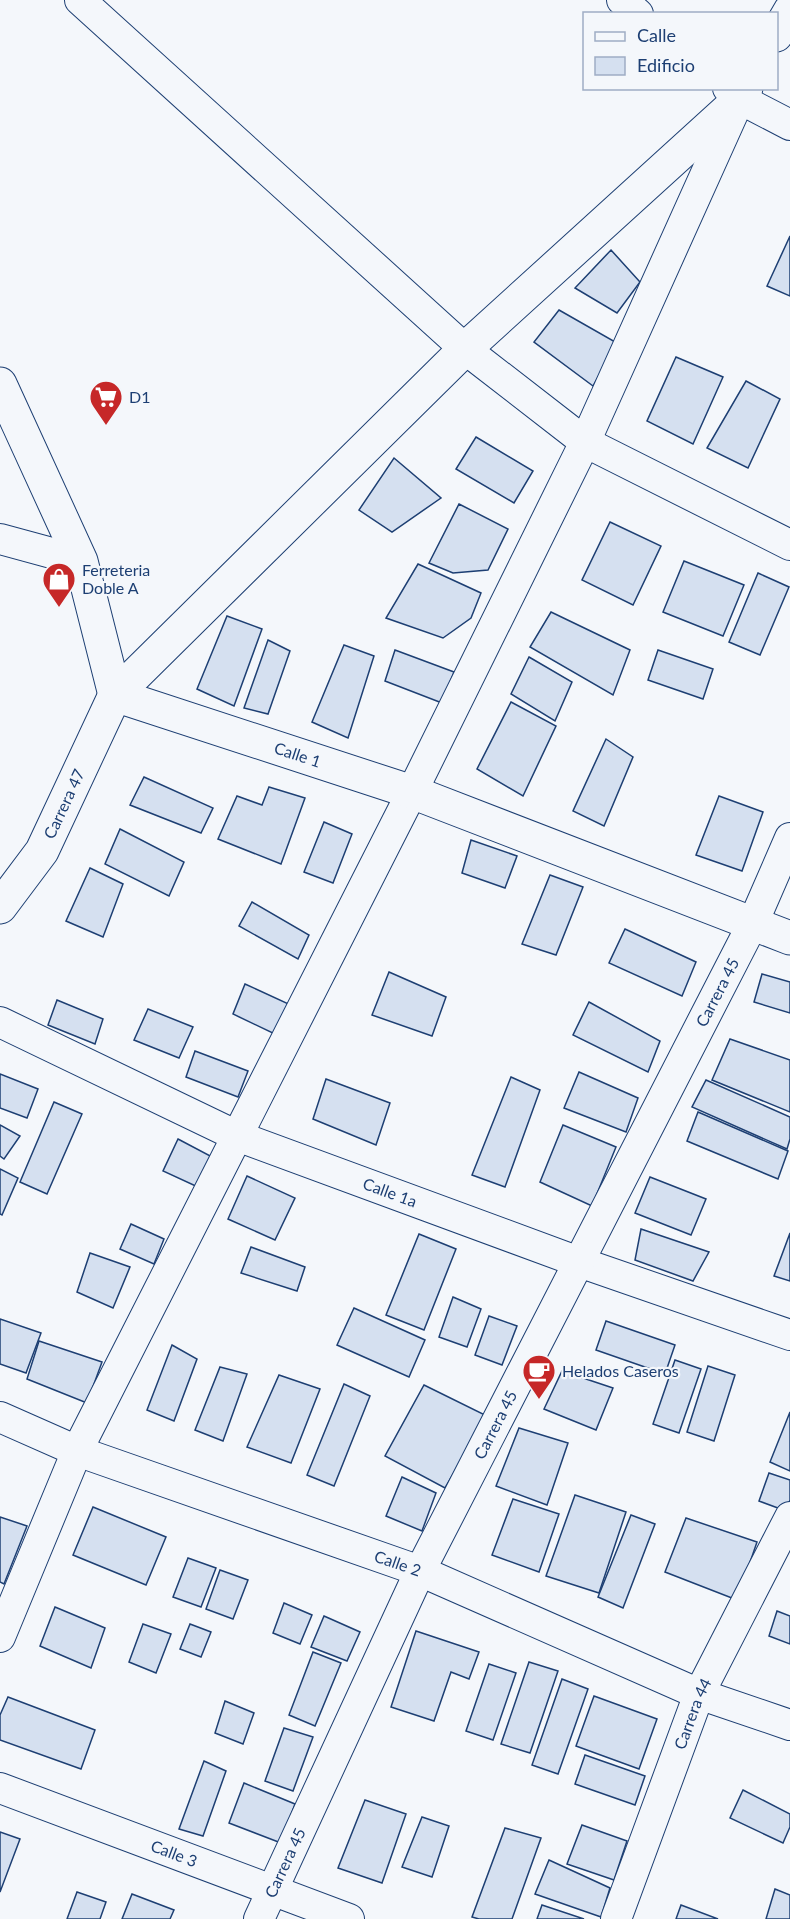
<svg xmlns="http://www.w3.org/2000/svg" width="790" height="1919" font-family="Lato,sans-serif">
  <style>
    .building { fill: #d5e0f0; stroke: #1d3f73; stroke-width: 1.5 }
    .lines { fill: none; stroke-linecap: round; stroke-linejoin: round }
    .street-casing { stroke: #1d3f73; stroke-width: 32 }
    .secondary-casing { stroke: #1d3f73; stroke-width: 35 }
    .street { stroke: #f4f7fb; stroke-width: 30 }
    .secondary { stroke: #f4f7fb; stroke-width: 33 }
    .labels { text-anchor: middle; stroke-width: 4.5; stroke-linejoin: round; paint-order: stroke }
    .poi-label { font-size: 16px; fill: #1d3f73; stroke: #f4f7fb; text-anchor: start }
    .street-label { font-size: 16px; fill: #1d3f73; stroke: #f4f7fb }
  </style>
  <rect width="100%" height="100%" fill="#f4f7fb"/>
  <!-- building -->
  <g class="building">
    <polygon points="790,236 790,296 767,286"/>
    <polygon points="611,250 640,282 617,313 575,288"/>
    <polygon points="559,310 617,343 593,386 534,342"/>
    <polygon points="676,357 723,377 693,444 647,421"/>
    <polygon points="746,381 780,399 748,468 707,448"/>
    <polygon points="476,437 533,471 514,503 456,469"/>
    <polygon points="394,458 441,498 392,532 359,510"/>
    <polygon points="459,504 508,529 488,570 453,573 429,563"/>
    <polygon points="610,522 661,546 633,605 582,580"/>
    <polygon points="684,561 744,585 723,636 663,612"/>
    <polygon points="418,564 481,593 471,618 443,638 386,618"/>
    <polygon points="758,573 789,587 760,655 729,642"/>
    <polygon points="551,612 630,650 613,695 530,647"/>
    <polygon points="227,616 262,629 234,706 197,689"/>
    <polygon points="268,640 290,651 268,714 244,708"/>
    <polygon points="344,645 374,656 348,738 312,722"/>
    <polygon points="395,650 454,672 442,703 385,681"/>
    <polygon points="658,650 713,669 703,699 648,680"/>
    <polygon points="529,657 572,682 555,721 511,694"/>
    <polygon points="511,702 556,726 523,796 477,769"/>
    <polygon points="606,739 633,757 604,826 573,811"/>
    <polygon points="144,777 213,808 201,833 130,805"/>
    <polygon points="269,787 305,798 281,864 218,839 237,796 262,805"/>
    <polygon points="719,796 763,812 742,871 696,855"/>
    <polygon points="324,822 352,834 333,883 304,872"/>
    <polygon points="120,829 184,862 169,896 105,864"/>
    <polygon points="471,840 517,856 505,888 462,873"/>
    <polygon points="90,868 123,884 103,937 66,921"/>
    <polygon points="550,875 583,887 556,955 522,944"/>
    <polygon points="252,902 309,935 298,959 239,926"/>
    <polygon points="625,929 696,962 682,996 609,963"/>
    <polygon points="389,972 446,997 432,1036 372,1015"/>
    <polygon points="762,974 790,982 790,1013 754,1002"/>
    <polygon points="245,984 293,1006 279,1036 233,1014"/>
    <polygon points="57,1000 103,1019 95,1044 48,1025"/>
    <polygon points="589,1002 660,1041 648,1072 573,1035"/>
    <polygon points="148,1009 193,1027 179,1058 134,1040"/>
    <polygon points="730,1039 790,1060 790,1112 712,1080"/>
    <polygon points="195,1051 248,1071 238,1097 186,1077"/>
    <polygon points="579,1072 638,1098 626,1132 564,1108"/>
    <polygon points="0,1074 38,1089 27,1118 0,1108"/>
    <polygon points="511,1077 540,1090 505,1187 472,1175"/>
    <polygon points="326,1079 390,1103 376,1145 313,1119"/>
    <polygon points="706,1080 790,1117 790,1139 787,1149 692,1107"/>
    <polygon points="54,1102 82,1114 47,1194 20,1182"/>
    <polygon points="698,1112 788,1151 778,1179 687,1141"/>
    <polygon points="0,1125 20,1136 4,1159 0,1156"/>
    <polygon points="563,1125 616,1147 592,1206 540,1182"/>
    <polygon points="178,1139 216,1159 200,1188 163,1171"/>
    <polygon points="0,1169 18,1178 2,1215 0,1214"/>
    <polygon points="247,1176 295,1198 275,1240 228,1219"/>
    <polygon points="650,1177 706,1199 691,1235 635,1213"/>
    <polygon points="131,1224 164,1239 154,1264 120,1249"/>
    <polygon points="641,1229 709,1252 693,1281 635,1260"/>
    <polygon points="790,1233 790,1281 774,1276"/>
    <polygon points="419,1234 456,1249 424,1330 386,1315"/>
    <polygon points="251,1247 305,1267 297,1291 241,1273"/>
    <polygon points="90,1253 130,1267 113,1308 77,1292"/>
    <polygon points="453,1297 481,1309 467,1347 439,1337"/>
    <polygon points="354,1308 425,1340 409,1377 337,1345"/>
    <polygon points="489,1316 517,1326 502,1365 475,1355"/>
    <polygon points="0,1319 41,1333 26,1373 0,1364"/>
    <polygon points="606,1321 675,1345 665,1374 596,1350"/>
    <polygon points="39,1341 102,1362 87,1403 27,1379"/>
    <polygon points="172,1345 197,1359 174,1421 147,1410"/>
    <polygon points="675,1360 701,1369 679,1433 653,1424"/>
    <polygon points="708,1366 735,1375 714,1441 687,1432"/>
    <polygon points="220,1367 247,1374 223,1441 195,1430"/>
    <polygon points="562,1371 613,1388 596,1430 544,1409"/>
    <polygon points="279,1375 320,1389 291,1463 247,1447"/>
    <polygon points="344,1384 370,1396 334,1486 307,1475"/>
    <polygon points="424,1385 487,1416 445,1488 385,1456"/>
    <polygon points="790,1412 790,1471 770,1462"/>
    <polygon points="519,1428 568,1443 547,1505 496,1486"/>
    <polygon points="769,1473 790,1480 790,1500 786,1511 759,1501"/>
    <polygon points="402,1477 436,1493 422,1531 386,1516"/>
    <polygon points="575,1495 626,1512 599,1593 546,1576"/>
    <polygon points="513,1499 559,1514 539,1572 492,1555"/>
    <polygon points="93,1507 166,1537 146,1585 73,1555"/>
    <polygon points="631,1515 655,1524 623,1608 598,1597"/>
    <polygon points="0,1517 27,1526 4,1584 0,1582"/>
    <polygon points="686,1518 757,1542 737,1600 665,1572"/>
    <polygon points="188,1558 216,1568 201,1607 173,1597"/>
    <polygon points="220,1570 248,1580 233,1619 206,1609"/>
    <polygon points="284,1603 312,1615 300,1644 273,1633"/>
    <polygon points="55,1607 105,1628 91,1668 40,1646"/>
    <polygon points="777,1611 790,1616 790,1644 769,1636"/>
    <polygon points="324,1616 360,1632 347,1661 311,1647"/>
    <polygon points="143,1624 171,1634 156,1673 129,1662"/>
    <polygon points="190,1624 211,1632 201,1657 180,1649"/>
    <polygon points="416,1631 479,1652 469,1679 451,1672 434,1721 391,1707"/>
    <polygon points="313,1652 341,1663 315,1726 289,1715"/>
    <polygon points="529,1662 558,1671 530,1753 501,1744"/>
    <polygon points="489,1664 516,1673 493,1740 466,1731"/>
    <polygon points="562,1679 588,1689 558,1774 532,1765"/>
    <polygon points="594,1696 657,1719 639,1769 576,1746"/>
    <polygon points="8,1697 95,1730 81,1769 0,1740 0,1715"/>
    <polygon points="225,1701 254,1713 243,1744 215,1733"/>
    <polygon points="284,1728 313,1737 293,1791 265,1781"/>
    <polygon points="585,1755 645,1776 635,1805 575,1784"/>
    <polygon points="204,1761 226,1771 203,1836 179,1829"/>
    <polygon points="244,1783 295,1804 281,1843 229,1823"/>
    <polygon points="743,1790 790,1814 790,1827 783,1843 730,1818"/>
    <polygon points="365,1800 406,1814 382,1883 338,1868"/>
    <polygon points="422,1817 449,1826 432,1877 402,1867"/>
    <polygon points="582,1825 627,1841 614,1880 567,1864"/>
    <polygon points="505,1828 541,1838 512,1919 479,1919 472,1917"/>
    <polygon points="0,1832 20,1839 0,1892"/>
    <polygon points="549,1860 610,1888 601,1917 535,1894"/>
    <polygon points="775,1889 790,1895 790,1919 766,1919"/>
    <polygon points="77,1892 106,1902 100,1919 67,1919"/>
    <polygon points="132,1894 174,1910 170,1919 122,1919"/>
    <polygon points="542,1905 584,1919 537,1919"/>
    <polygon points="681,1905 718,1919 676,1919"/>
  </g>
  <g class="lines">
    <defs>
      <g id="street">
        <polyline points="80,0 465,349 585,442 790,545"/>
        <polyline points="622,0 638,14"/>
        <polyline points="728,88 740,99 790,125"/>
        <polyline points="0,539 81,561"/>
        <path id="s1" d="M0,1022L237,1136L579,1262L790,1335"/>
        <path id="s2" d="M0,1417L77,1451L420,1571L699,1694L790,1725"/>
        <polyline points="0,1637 77,1451 412,792 585,442 739,100"/>
        <path id="s3" d="M0,1788L349,1919"/>
        <path id="s4" d="M259,1919L420,1571L753,923L790,838"/>
        <path id="s5" d="M616,1919L699,1694L790,1517"/>
      </g>
      <g id="secondary">
        <polyline points="776,35 790,11"/>
        <path id="s6" d="M0,384L81,561L115,695L412,792L790,938"/>
        <path id="s7" d="M0,907L42,851L115,695L465,349L740,99L746,88"/>
      </g>
    </defs>
    <!-- street casing -->
    <use href="#street" class="street-casing"/>
    <!-- secondary casing -->
    <use href="#secondary" class="secondary-casing"/>
    <!-- street -->
    <use href="#street" class="street"/>
    <!-- secondary -->
    <use href="#secondary" class="secondary"/>
  </g>
  <!-- icons -->
  <defs>
    <symbol id="supermarket-pin" viewBox="-11 -11 22 30"><path d="M0 17L-7.5 6A9.5 9.5 0 1 1 7.5 6Z" fill="#c62828" stroke="#f4f7fb"/><path d="M-6-5.5h2.5l.6 2H6L4.5 2H-2.5L-4.4-4H-6ZM-1.5 3.2a1.3 1.3 0 1 0 .1 0ZM3 3.2a1.3 1.3 0 1 0 .1 0Z" fill="#fff"/></symbol>
    <symbol id="shop-pin" viewBox="-11 -11 22 30"><path d="M0 17L-7.5 6A9.5 9.5 0 1 1 7.5 6Z" fill="#c62828" stroke="#f4f7fb"/><path d="M-5-2.5h2.3a2.7 3.5 0 0 1 5.4 0H5L5.5 6h-11ZM-1.5-2.5h3a1.5 2.3 0 0 0-3 0Z" fill="#fff"/></symbol>
    <symbol id="cafe-pin" viewBox="-11 -11 22 30"><path d="M0 17L-7.5 6A9.5 9.5 0 1 1 7.5 6Z" fill="#c62828" stroke="#f4f7fb"/><path d="M-5.5-4.5H6V0H3Q3 3.5 0 3.5H-2.5Q-5.5 3.5-5.5 0ZM3-3.2v2h1.7v-2ZM-6 4.5H4V6H-6Z" fill="#fff"/></symbol>
  </defs>
  <g fill-rule="evenodd">
    <use href="#supermarket-pin" x="87" y="378" width="38" height="52"/>
    <use href="#shop-pin" x="40" y="560" width="38" height="52"/>
    <use href="#cafe-pin" x="520" y="1352" width="38" height="52"/>
  </g>
  <g class="labels">
    <!-- poi labels -->
    <g class="poi-label">
      <text x="129" y="403">D1</text>
      <text x="82" y="576">Ferreteria<tspan x="82" dy="18">Doble A</tspan></text>
      <text x="562" y="1377">Helados Caseros</text>
    </g>
    <!-- street labels -->
    <g class="street-label">
      <text dy="6" stroke="none"><textPath href="#s6" startOffset="525">Calle 1</textPath></text>
      <text dy="6" stroke="none"><textPath href="#s7" startOffset="122">Carrera 47</textPath></text>
      <text dy="6" stroke="none"><textPath href="#s4" startOffset="1034">Carrera 45</textPath></text>
      <text dy="6" stroke="none"><textPath href="#s1" startOffset="426">Calle 1a</textPath></text>
      <text dy="6" stroke="none"><textPath href="#s4" startOffset="548">Carrera 45</textPath></text>
      <text dy="6" stroke="none"><textPath href="#s2" startOffset="424">Calle 2</textPath></text>
      <text dy="6" stroke="none"><textPath href="#s5" startOffset="219">Carrera 44</textPath></text>
      <text dy="6" stroke="none"><textPath href="#s3" startOffset="186">Calle 3</textPath></text>
      <text dy="6" stroke="none"><textPath href="#s4" startOffset="62">Carrera 45</textPath></text>
    </g>
  </g>
  <!-- legend -->
  <rect x="583" y="12" width="195" height="78" fill="#f4f7fb" stroke="#9eadc5" stroke-width="1.5"/>
  <rect x="595" y="32" width="30" height="9" fill="#f4f7fb" stroke="#9eadc5" stroke-width="1.5"/>
  <text x="637" y="42" font-size="18" fill="#1d3f73">Calle</text>
  <rect x="595" y="57" width="30" height="18" fill="#d5e0f0" stroke="#9eadc5" stroke-width="1.5"/>
  <text x="637" y="72" font-size="18" fill="#1d3f73">Edificio</text>
</svg>
